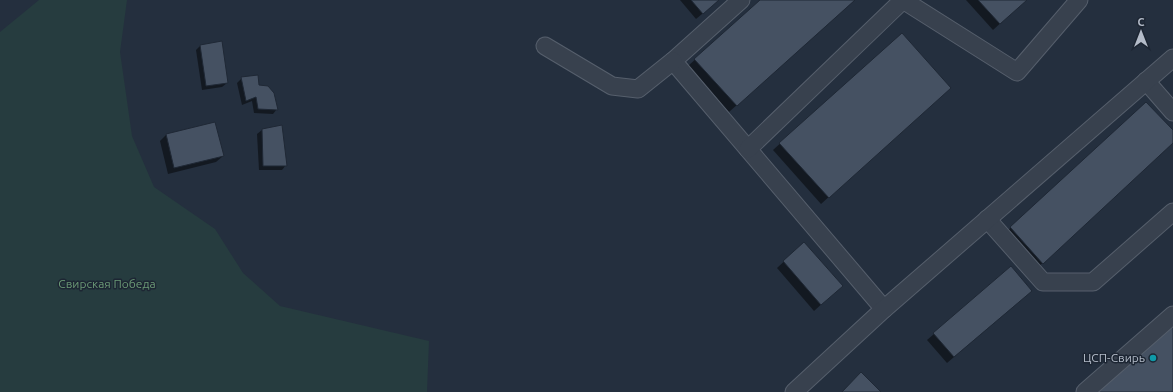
<svg xmlns="http://www.w3.org/2000/svg" width="1173" height="392" font-family="Ubuntu,sans-serif">
  <style>
    .green { fill: #263c3f }
    .shadow { fill: #0007 }
    .building { fill: #455162; stroke: #1f2835 }
    .lines { fill: none; stroke-linecap: round; stroke-linejoin: round }
    .minor-casing { stroke: #565f6c; stroke-width: 19 }
    .minor { stroke: #38414e; stroke-width: 17 }
    .culture-dot { fill: #0f9aa8; stroke: #1d2633; stroke-width: 1.5 }
    .labels { text-anchor: middle; stroke-width: 3; stroke-linejoin: round; paint-order: stroke }
    .park-label { font-size: 12px; fill: #6b9a76; stroke: #1d2633 }
    .poi-label { font-size: 12px; fill: #b4bcc9; stroke: #1d2633; text-anchor: end }
  </style>
  <rect width="100%" height="100%" fill="#242f3e"/>
  <!-- green -->
  <polygon class="green" points="39,0 127,0 120,52 132,136 154,187 215,229 243,273 280,306 429,341 427,392 0,392 0,32"/>
  <!-- shadow -->
  <g class="shadow">
    <polygon points="680,0 719,0 696,19"/>
    <polygon points="761,0 855,0 729,112 688,66"/>
    <polygon points="966,0 1026,0 993,30"/>
    <polygon points="901,34 943,94 821,204 773,150"/>
    <polygon points="201,45 227,83 222,87 202,90 196,50"/>
    <polygon points="242,78 258,86 277,109 273,114 254,113 252,101 242,105 237,83"/>
    <polygon points="1146,103 1173,132 1173,142 1036,269 1004,234"/>
    <polygon points="262,130 286,165 282,170 259,170 257,134"/>
    <polygon points="166,135 223,156 216,162 168,174 160,141"/>
    <polygon points="804,243 835,292 814,311 777,268"/>
    <polygon points="1024,297 947,363 927,340 934,334"/>
  </g>
  <!-- building -->
  <g class="building">
    <polygon points="691,0 719,0 703,14"/>
    <polygon points="760,0 855,0 737,106 694,59"/>
    <polygon points="978,0 1027,0 1000,24"/>
    <polygon points="902,33 951,88 829,198 779,143"/>
    <polygon points="222,41 228,83 206,86 200,45"/>
    <polygon points="258,75 259,85 268,86 274,93 278,110 258,109 256,97 246,101 241,77"/>
    <polygon points="1146,102 1173,130 1173,143 1043,264 1010,227"/>
    <polygon points="215,122 224,156 174,168 166,134"/>
    <polygon points="282,125 287,166 263,166 262,129"/>
    <polygon points="804,242 843,286 821,305 783,261"/>
    <polygon points="1011,266 1032,291 954,357 933,333"/>
    <polygon points="1173,324 1173,392 1093,392"/>
    <polygon points="861,372 881,392 842,392"/>
  </g>
  <g class="lines">
    <defs>
      <g id="minor">
        <polyline points="741,0 673,61 884,309"/>
        <polyline points="545,46 612,86 638,89 673,61"/>
        <polyline points="1146,81 1173,112"/>
        <polyline points="748,149 903,0 1017,72 1079,0"/>
        <polyline points="987,219 1043,282 1093,282 1173,212"/>
        <polyline points="794,392 884,309 1173,58"/>
        <polyline points="1085,392 1173,315"/>
      </g>
    </defs>
    <!-- minor casing -->
    <use href="#minor" class="minor-casing"/>
    <!-- minor -->
    <use href="#minor" class="minor"/>
  </g>
  <!-- markers -->
  <circle class="culture-dot" cx="1153" cy="358" r="4"/>
  <g class="labels">
    <!-- park labels -->
    <g class="park-label">
      <text x="107" y="288">Свирская Победа</text>
    </g>
    <!-- poi labels -->
    <g class="poi-label">
      <text x="1145" y="362">ЦСП-Свирь</text>
    </g>
  </g>
  <!-- north arrow -->
  <g transform="translate(1141 32)" stroke="#1d2633" stroke-width="3" paint-order="stroke">
  <path d="M0-3L7 15L0 10L-7 15Z" fill="#b4bcc9"/>
  <text y="-6" font-size="11" font-weight="bold" text-anchor="middle" fill="#b4bcc9">С</text>
  </g>
</svg>
